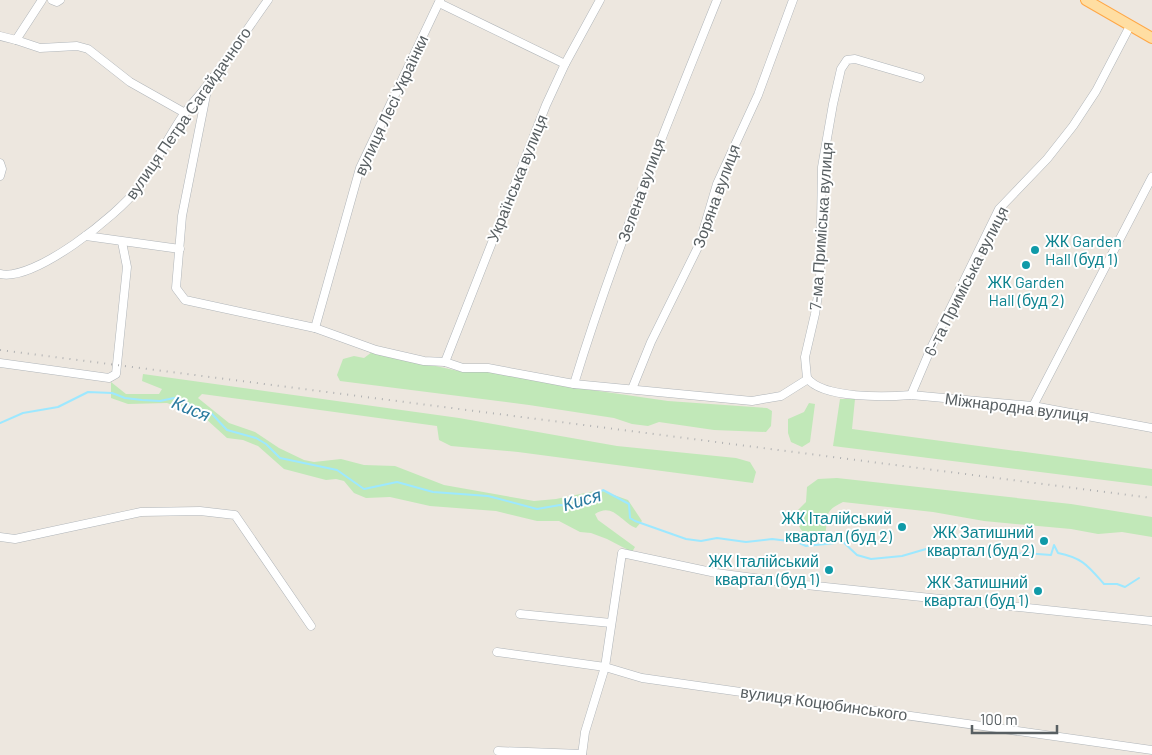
<svg xmlns="http://www.w3.org/2000/svg" width="1152" height="755" font-family="Barlow,sans-serif">
  <style>
    .green { fill: #c1e8b8 }
    .lines { fill: none; stroke-linecap: round; stroke-linejoin: round }
    .stream { stroke: #9de8ff; stroke-width: 2 }
    .minor-casing { stroke: #b0b5b9; stroke-width: 9 }
    .major-casing { stroke: #ffa746; stroke-width: 12 }
    .minor { stroke: #fff; stroke-width: 8 }
    .major { stroke: #ffdea2; stroke-width: 10 }
    .rail { stroke: #b0b1b2; stroke-width: 2; stroke-dasharray: 1 6; stroke-linecap: butt }
    .culture-dot { fill: #0f9aa8; stroke: #fff; stroke-width: 2 }
    .labels { text-anchor: middle; stroke-width: 4; stroke-linejoin: round; paint-order: stroke }
    .street-label { font-size: 16px; fill: #585f62; stroke: #fff }
    .culture-label { font-size: 16px; fill: #0d838f; stroke: #fff; text-anchor: end }
    .water-label { font-size: 18px; font-style: italic; fill: #2b7b9f; stroke: #fff }
  </style>
  <rect width="100%" height="100%" fill="#ede7df"/>
  <!-- green -->
  <g class="green">
    <polygon points="372,352 463,372 489,372 564,386 668,401 767,408 772,411 771,426 766,432 714,430 659,422 648,426 632,424 614,418 529,405 340,381 337,375 343,359 354,356 364,358"/>
    <path d="M143,374L459,418L617,446L736,458L750,462L756,472L753,483L518,452L451,446L439,440L437,426L202,394L198,398L229,423L255,432L279,448L304,460L314,462L341,459L364,465L395,466L444,485L534,501L556,499L600,490L628,500L642,521L636,528C621,522 613,502 595,514L598,520L635,547L632,552L607,539L591,533L580,532L559,521H537L496,511L430,506L390,497L366,498L354,493L344,481L336,479L326,480L284,469L258,446L243,440L227,438L206,419L183,409L167,403L128,404L111,398V382L126,394H159L162,389L142,381Z"/>
    <polygon points="840,399 855,399 852,429 1152,469 1152,486 833,446"/>
    <polygon points="809,403 815,404 810,442 802,447 791,442 788,433 788,419 804,412"/>
    <path d="M837,478L1071,504L1152,517V537L1122,532L1098,534L1071,529L984,521L933,512L843,502C822,512 829,516 825,536C806,541 797,530 796,512L806,502L807,487L818,479Z"/>
  </g>
  <g class="lines">
    <!-- stream -->
    <path class="stream" d="M0,423L23,413L58,407L88,392L112,393L125,398L142,400L160,401L174,398L212,414L227,430L256,438L266,444L280,458L337,470L364,489L397,482L433,492L488,496L537,509L560,505L573,506L589,500L603,490L629,504L630,518L635,521L686,539L701,541L717,538L746,542L772,539L797,542L806,546L835,543L840,539L857,555L871,559L902,556L926,549L959,553L974,552L979,548L990,556L1014,555L1024,553L1051,555L1054,545L1058,553C1083,558 1088,566 1104,584H1117L1125,587L1139,578"/>
    <defs>
      <g id="minor">
        <polyline points="52,0 57,2 60,0"/>
        <polyline points="439,3 565,64"/>
        <polyline points="0,36 16,40 42,0"/>
        <polyline points="16,40 40,48 77,46 88,49 130,82 185,113"/>
        <path d="M920,78L855,59L847,60L841,69L833,104L822,167L820,283L815,314L805,357L807,378C823,399 886,397 911,395L1033,406L1152,428"/>
        <polyline points="208,85 182,216 176,288 185,300 315,328 376,350 424,361 445,362 463,368 488,368 574,384 752,401 781,396 808,379"/>
        <polyline points="0,163 2,169 0,176"/>
        <polyline points="86,236 180,249"/>
        <path d="M0,274C34,282 118,215 138,188C155,165 168,137 184,114C192,103 201,94 208,84C229,57 248,28 268,0"/>
        <polyline points="315,328 360,168 440,0"/>
        <polyline points="445,362 546,105 565,64 600,0"/>
        <polyline points="0,363 109,378 116,374 127,267 122,242"/>
        <path d="M574,384C614,253 666,127 717,0"/>
        <polyline points="632,389 651,342 699,245 717,184 758,95 793,0"/>
        <polyline points="911,395 931,348 999,209 1047,159 1073,126 1096,91 1130,26"/>
        <polyline points="1033,406 1152,177"/>
        <polyline points="0,537 15,539 141,512 200,511 235,515 311,626"/>
        <polyline points="520,614 611,623"/>
        <polyline points="497,652 605,667 642,678 1152,750"/>
        <polyline points="498,751 582,754"/>
        <polyline points="582,755 585,732 605,667 622,553 716,573 806,585 1152,621"/>
      </g>
      <polyline id="major" points="1086,0 1152,38"/>
    </defs>
    <!-- minor casing -->
    <use href="#minor" class="minor-casing"/>
    <!-- major casing -->
    <use href="#major" class="major-casing"/>
    <!-- minor -->
    <use href="#minor" class="minor"/>
    <!-- major -->
    <use href="#major" class="major"/>
    <!-- rail -->
    <polyline class="rail" points="0,350 1152,498"/>
  </g>
  <!-- markers -->
  <g class="culture-dot">
    <circle cx="1035" cy="250" r="5"/>
    <circle cx="1026" cy="265" r="5"/>
    <circle cx="902" cy="527" r="5"/>
    <circle cx="1044" cy="541" r="5"/>
    <circle cx="829" cy="570" r="5"/>
    <circle cx="1038" cy="591" r="5"/>
  </g>
  <g class="labels">
    <!-- street labels -->
    <g class="street-label">
      <text transform="translate(391 105) rotate(-65)" y="6">вулиця Лесі Українки</text>
      <text transform="translate(188 113) rotate(-55)" y="6">вулиця Петра Сагайдачного</text>
      <text transform="translate(517 178) rotate(-68)" y="6">Українська вулиця</text>
      <text transform="translate(641 190) rotate(-70)" y="6">Зелена вулиця</text>
      <text transform="translate(716 196) rotate(-70)" y="6">Зоряна вулиця</text>
      <text transform="translate(821 226) rotate(-86)" y="6">7-ма Приміська вулиця</text>
      <text transform="translate(966 281) rotate(-63)" y="6">6-та Приміська вулиця</text>
      <text transform="translate(1017 407) rotate(7)" y="6">Міжнародна вулиця</text>
      <text transform="translate(824 703) rotate(8)" y="6">вулиця Коцюбинського</text>
    </g>
    <!-- culture labels -->
    <g class="culture-label">
      <text x="1045" y="247" text-anchor="start">ЖК Garden<tspan x="1045" dy="18">Hall (буд 1)</tspan></text>
      <text x="1026" y="288" text-anchor="middle">ЖК Garden<tspan x="1026" dy="18">Hall (буд 2)</tspan></text>
      <text x="892" y="524">ЖК Італійський<tspan x="892" dy="18">квартал (буд 2)</tspan></text>
      <text x="1034" y="538">ЖК Затишний<tspan x="1034" dy="18">квартал (буд 2)</tspan></text>
      <text x="819" y="567">ЖК Італійський<tspan x="819" dy="18">квартал (буд 1)</tspan></text>
      <text x="1028" y="588">ЖК Затишний<tspan x="1028" dy="18">квартал (буд 1)</tspan></text>
    </g>
    <!-- water labels -->
    <g class="water-label">
      <text transform="translate(191 409) rotate(22)" y="6">Кися</text>
      <text transform="translate(582 500) rotate(-16)" y="6">Кися</text>
    </g>
  </g>
  <!-- scale -->
  <path d="M972 725v8h85v-8" fill="none" stroke="#585f62" stroke-width="2.5"/>
  <text x="980" y="725" font-size="15" fill="#585f62" stroke="#ffffff" stroke-width="4" paint-order="stroke">100 m</text>
</svg>
